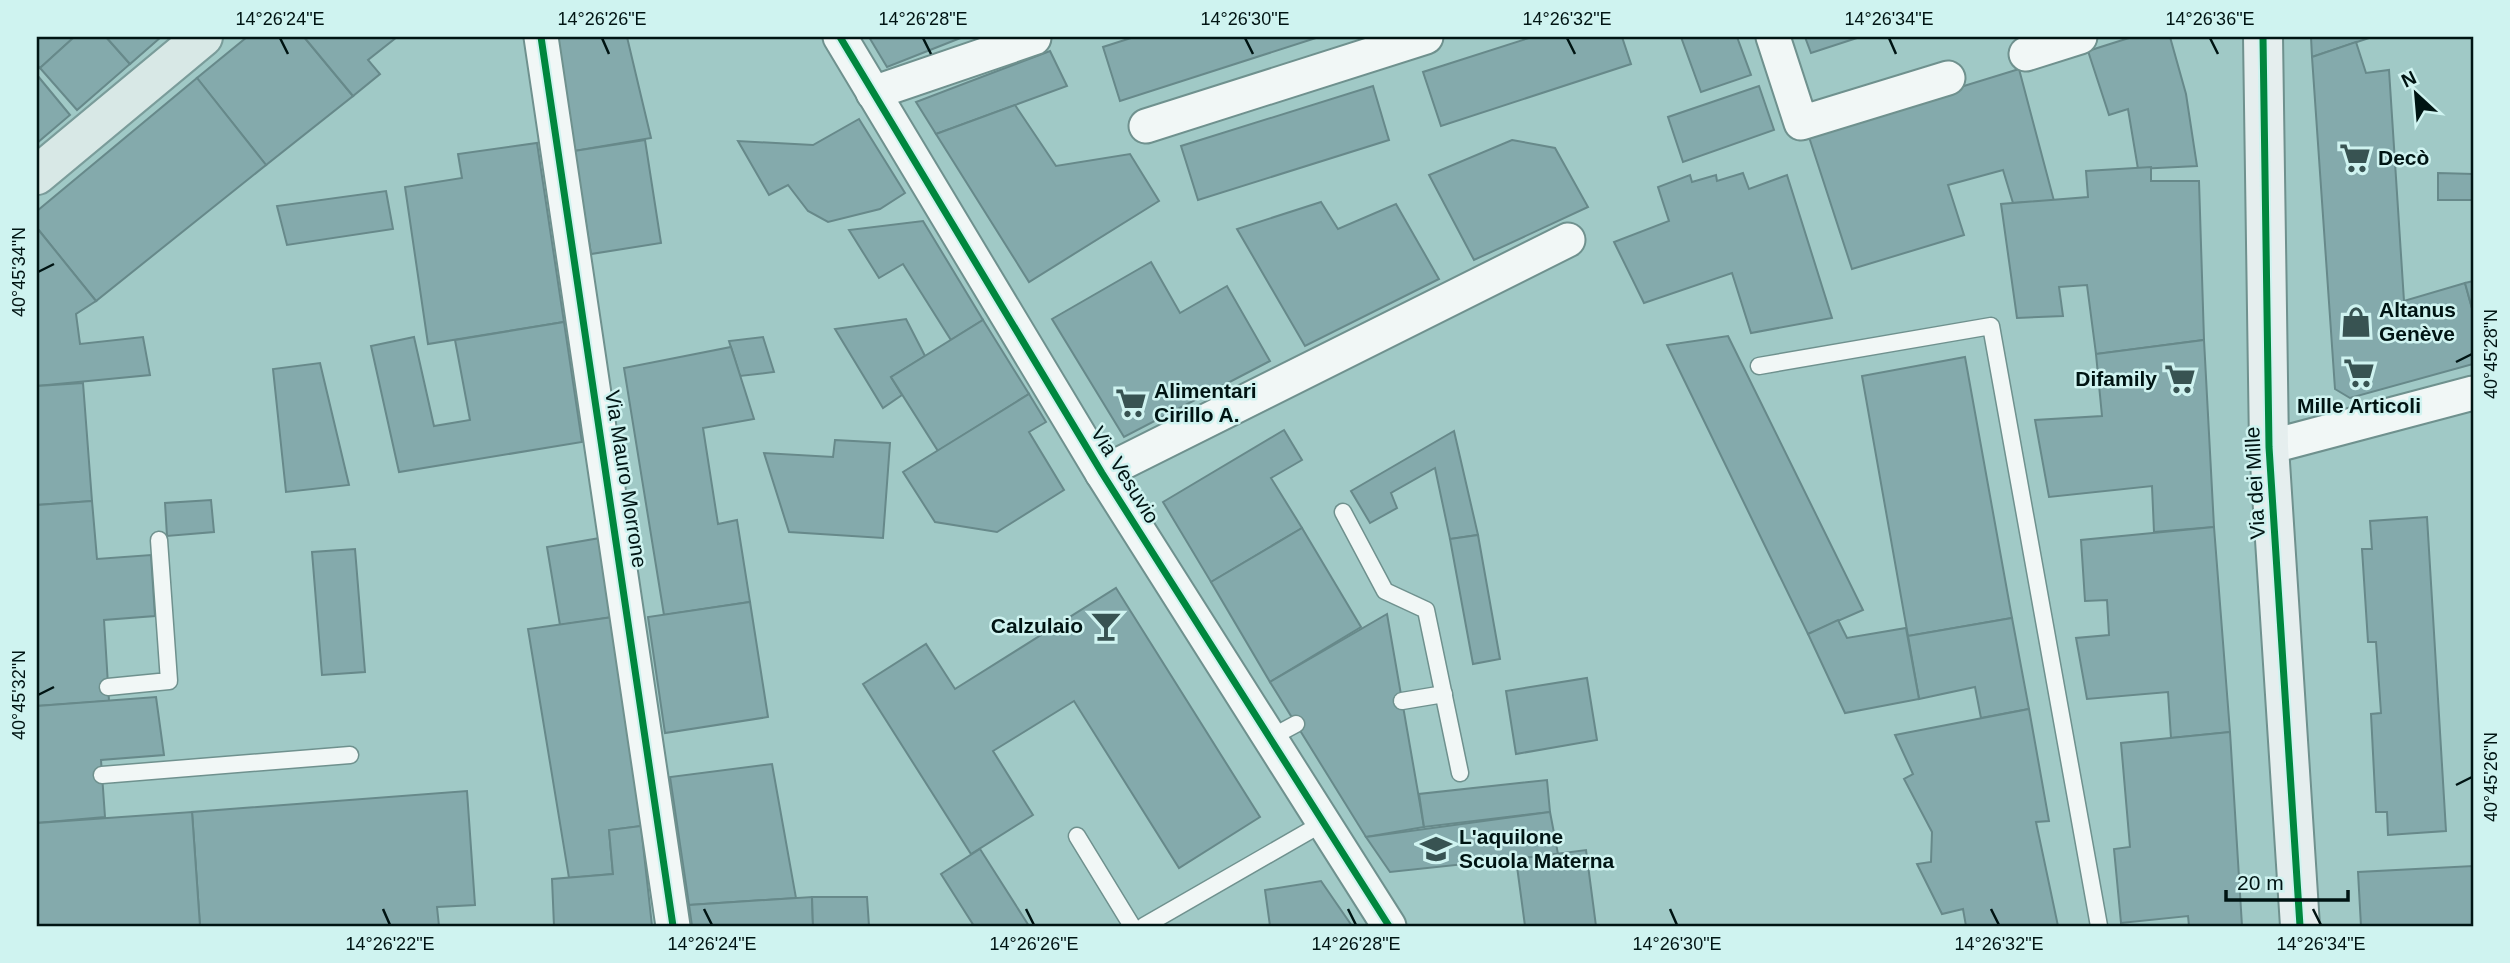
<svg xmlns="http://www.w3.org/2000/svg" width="2510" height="963" font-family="Helvetica,sans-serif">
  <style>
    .building { fill: #84aaac; stroke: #67898a; stroke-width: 2 }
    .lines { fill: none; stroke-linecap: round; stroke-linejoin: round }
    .lane-casing { stroke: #6f918e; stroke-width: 19 }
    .street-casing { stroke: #6f918e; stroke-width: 37 }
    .secondary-casing { stroke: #6f918e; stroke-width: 42 }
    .primary-casing { stroke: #7a9c9a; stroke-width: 42 }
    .lane { stroke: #f1f7f6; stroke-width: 16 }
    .street { stroke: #f1f7f6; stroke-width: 33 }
    .secondary { stroke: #e5eeee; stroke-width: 38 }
    .primary { stroke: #d8e8e6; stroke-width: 38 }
    .cycleway-casing { stroke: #cff3f0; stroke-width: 11 }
    .cycleway { stroke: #00873e; stroke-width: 7 }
    .ticks { fill: none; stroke: #001413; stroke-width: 2.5 }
    .labels { text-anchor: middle; stroke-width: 5; stroke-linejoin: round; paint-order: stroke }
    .poi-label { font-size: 21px; font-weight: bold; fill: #001413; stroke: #cff3f0; text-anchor: start }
    .street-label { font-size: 21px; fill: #001413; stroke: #cff3f0 }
    .neatline { fill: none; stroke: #001413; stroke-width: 2.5 }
    .ticks-label { font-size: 18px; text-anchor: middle; fill: #001413 }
  </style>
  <rect width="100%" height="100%" fill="#a0c9c6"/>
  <!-- building -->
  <g class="building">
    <polygon points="37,37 70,37 72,39 40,68 37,65"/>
    <polygon points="70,37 106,37 130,64 77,110 40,68 72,39"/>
    <polygon points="106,37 161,37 130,64"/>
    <polygon points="247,37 304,37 353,96 266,165 197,78"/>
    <polygon points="304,37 397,37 368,60 380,74 353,96"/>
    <polygon points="556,37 627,37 651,138 574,151"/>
    <polygon points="869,37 963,37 887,67"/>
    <polygon points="1134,37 1319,37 1120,101 1103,47"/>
    <polygon points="1532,37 1622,37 1631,64 1441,126 1423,72"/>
    <polygon points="1681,37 1737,37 1751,75 1701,92"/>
    <polygon points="1805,37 1860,37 1811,53"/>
    <polygon points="2132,37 2170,37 2186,94 2197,166 2138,169 2128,109 2109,115 2088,51"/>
    <polygon points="2311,37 2372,37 2312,57"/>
    <polygon points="2356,42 2366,73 2389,70 2404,301 2465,283 2473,312 2473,364 2350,398 2335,389 2312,57"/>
    <polygon points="1050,51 1067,86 936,134 916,102"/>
    <polygon points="2019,69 2054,201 2013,203 2003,170 1948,185 1964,235 1852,269 1808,134"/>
    <polygon points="37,75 70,115 37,143"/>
    <polygon points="197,78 266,165 96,301 37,228 37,211"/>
    <polygon points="1373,86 1389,140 1198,200 1181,146"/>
    <polygon points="1759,86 1774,130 1683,162 1668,117"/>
    <polygon points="1015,105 1056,166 1130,154 1159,201 1029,282 936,134"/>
    <polygon points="859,119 905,193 880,209 828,222 808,211 788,185 769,195 738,141 813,145"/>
    <polygon points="645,140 661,243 591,254 574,151"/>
    <polygon points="1512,140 1555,148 1588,207 1474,260 1429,175"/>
    <polygon points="537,143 564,322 428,344 405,187 462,178 458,154"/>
    <polygon points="2151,167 2151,181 2199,181 2204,340 2096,354 2087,285 2059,287 2063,316 2017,318 2001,204 2088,197 2086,171"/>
    <polygon points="1743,173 1749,189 1787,175 1832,318 1751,333 1732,273 1644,303 1614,242 1669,221 1658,187 1690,175 1692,182 1716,175 1717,181"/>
    <polygon points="2438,173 2473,174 2473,200 2438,200"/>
    <polygon points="386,191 393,229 287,245 277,206"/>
    <polygon points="1321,202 1338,229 1396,204 1439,279 1305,346 1237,229"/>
    <polygon points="923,221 983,320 951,340 903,264 879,278 849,230"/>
    <polygon points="37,228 96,301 76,314 80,344 143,337 150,375 37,386"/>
    <polygon points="1151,262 1180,313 1227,286 1270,361 1124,437 1052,319"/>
    <polygon points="2473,281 2473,312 2465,283"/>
    <polygon points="906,319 925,356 891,377 902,395 883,408 835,329"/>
    <polygon points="983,320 1029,394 938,451 891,377"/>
    <polygon points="564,322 582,442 399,472 371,346 414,337 434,426 470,420 455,340"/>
    <polygon points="1728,336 1863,610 1808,634 1667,345"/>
    <polygon points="763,337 774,372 740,376 729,341"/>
    <polygon points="2204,340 2214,527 2154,532 2152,486 2049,497 2035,420 2102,416 2096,354"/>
    <polygon points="731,347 754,419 703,428 718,524 737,520 750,602 664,615 624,368"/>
    <polygon points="1965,357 2012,618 1908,636 1862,376"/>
    <polygon points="320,363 349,485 286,492 273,369"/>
    <polygon points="83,383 92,501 37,505 37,386"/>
    <polygon points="1029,394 1046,422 1029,432 1064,490 997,532 935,522 903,472"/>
    <polygon points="1284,430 1302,460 1271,478 1302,528 1211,582 1163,502"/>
    <polygon points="1454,431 1478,535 1450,539 1435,468 1391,493 1397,508 1370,523 1351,491"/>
    <polygon points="835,440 890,443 883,538 789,532 764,453 833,457"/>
    <polygon points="211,500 214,532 167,536 165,503"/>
    <polygon points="92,501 97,559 151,555 155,616 104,620 109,701 37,706 37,505"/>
    <polygon points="2427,517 2446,831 2388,835 2387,812 2376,812 2371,714 2381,713 2376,642 2368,642 2362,549 2372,549 2370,521"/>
    <polygon points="2214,527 2230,732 2171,738 2168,692 2087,699 2076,638 2109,635 2107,600 2085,601 2081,540"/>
    <polygon points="1302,528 1361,627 1270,682 1211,582"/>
    <polygon points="1478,535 1500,659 1473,664 1450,539"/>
    <polygon points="600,538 613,617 560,625 547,547"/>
    <polygon points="355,549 365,672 322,675 312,552"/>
    <polygon points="1116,588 1260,817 1179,868 1074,701 993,751 1033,815 971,854 863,684 926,644 955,689"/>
    <polygon points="750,602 768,717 665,733 648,617"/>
    <polygon points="1387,614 1424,827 1366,837 1270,682"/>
    <polygon points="613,617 641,826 609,830 613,874 569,878 528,629"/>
    <polygon points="2012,618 2029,709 1981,718 1975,687 1919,699 1908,636"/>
    <polygon points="1838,620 1847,638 1906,628 1919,699 1845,713 1808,634"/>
    <polygon points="1587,678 1597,740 1516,754 1506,691"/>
    <polygon points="156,697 164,755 101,760 105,817 37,823 37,706"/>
    <polygon points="2029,709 2049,821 2036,822 2058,926 1966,926 1963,909 1942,914 1917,864 1931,862 1932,832 1904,779 1913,774 1895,735"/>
    <polygon points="2230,732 2242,926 2189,926 2188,916 2121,923 2114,849 2130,847 2121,743"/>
    <polygon points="772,764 796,898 689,905 670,777"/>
    <polygon points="1547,780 1550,812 1424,827 1419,794"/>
    <polygon points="467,791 475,905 437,907 439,926 200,926 192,812"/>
    <polygon points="192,812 200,926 37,926 37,823"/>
    <polygon points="1550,812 1558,854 1390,872 1366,837"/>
    <polygon points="641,826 652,926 554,926 552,879 613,874 609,830"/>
    <polygon points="980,849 1029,926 974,926 941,874"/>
    <polygon points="1586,850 1596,926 1525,926 1516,859"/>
    <polygon points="2473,866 2473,926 2361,926 2358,872"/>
    <polygon points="1321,881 1352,926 1270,926 1265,890"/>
    <polygon points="812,897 813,926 692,926 689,905"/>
    <polygon points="812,897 867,897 869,926 813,926"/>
  </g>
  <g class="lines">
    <defs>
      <g id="lane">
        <polyline points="1759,366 1991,326 2099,926"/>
        <polyline points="1343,512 1385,591 1426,610 1460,773"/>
        <polyline points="108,687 169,681 159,540"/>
        <polyline points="1402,701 1444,694"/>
        <polyline points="1270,738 1296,724"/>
        <polyline points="102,775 350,755"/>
        <polyline points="1077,836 1132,926"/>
        <polyline points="1144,926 1323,823"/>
      </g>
      <g id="street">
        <polyline points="541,37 673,926"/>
        <polyline points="840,37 1102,473 1389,926"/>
        <polyline points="1773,37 1801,123 1948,78"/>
        <polyline points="2026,54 2080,37"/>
        <polyline points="873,93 1034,38"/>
        <polyline points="1146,126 1426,37"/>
        <polyline points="2269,447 2473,393"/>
        <polyline points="1102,473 1568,240"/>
      </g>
      <polyline id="secondary" points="2263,37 2269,447 2300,926"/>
      <polyline id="primary" points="37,175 203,37"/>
    </defs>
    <!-- lane casing -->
    <use href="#lane" class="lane-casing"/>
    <!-- street casing -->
    <use href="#street" class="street-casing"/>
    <!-- secondary casing -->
    <use href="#secondary" class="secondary-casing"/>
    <!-- primary casing -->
    <use href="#primary" class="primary-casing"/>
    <!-- lane -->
    <use href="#lane" class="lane"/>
    <!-- street -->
    <use href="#street" class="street"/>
    <!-- secondary -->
    <use href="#secondary" class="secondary"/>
    <!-- primary -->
    <use href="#primary" class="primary"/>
    <defs>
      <g id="cycleway">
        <polyline points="541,37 673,926"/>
        <polyline points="840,37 1102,473 1389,926"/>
        <polyline points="2263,37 2269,447 2300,926"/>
      </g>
    </defs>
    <!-- cycleway casing -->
    <use href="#cycleway" class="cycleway-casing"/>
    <!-- cycleway -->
    <use href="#cycleway" class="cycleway"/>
  </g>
  <!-- ticks -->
  <path class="ticks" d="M280,38L288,54M602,38L609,54M923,38L931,54M1245,38L1253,54M1567,38L1575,54M1889,38L1896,54M2210,38L2218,54M38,272L54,264M2456,362L2472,354M38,695L54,687M2456,785L2472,777M383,909L390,925M704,909L712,925M1026,909L1034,925M1348,909L1356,925M1670,909L1677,925M1991,909L1999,925M2313,909L2321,925"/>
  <!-- icons -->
  <defs>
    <symbol id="supermarket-bare" viewBox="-9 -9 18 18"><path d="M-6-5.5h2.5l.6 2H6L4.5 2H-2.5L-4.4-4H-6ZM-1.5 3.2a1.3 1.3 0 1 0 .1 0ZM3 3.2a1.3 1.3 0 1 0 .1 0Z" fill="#385352" stroke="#cff3f0" stroke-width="2.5" paint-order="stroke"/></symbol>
    <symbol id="shop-bare" viewBox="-9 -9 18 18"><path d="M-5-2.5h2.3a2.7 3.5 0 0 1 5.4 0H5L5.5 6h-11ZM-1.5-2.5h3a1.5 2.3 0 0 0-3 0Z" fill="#385352" stroke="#cff3f0" stroke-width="2.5" paint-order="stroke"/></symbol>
    <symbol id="bar-bare" viewBox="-9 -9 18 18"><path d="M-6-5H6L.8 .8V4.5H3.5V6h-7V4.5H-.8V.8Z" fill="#385352" stroke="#cff3f0" stroke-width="2.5" paint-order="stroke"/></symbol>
    <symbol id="school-bare" viewBox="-9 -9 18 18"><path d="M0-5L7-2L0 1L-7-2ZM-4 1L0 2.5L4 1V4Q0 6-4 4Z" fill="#385352" stroke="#cff3f0" stroke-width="2.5" paint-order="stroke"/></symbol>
  </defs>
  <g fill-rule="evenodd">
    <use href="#supermarket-bare" x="2333" y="136" width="44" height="44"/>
    <use href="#shop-bare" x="2334" y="300" width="44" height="44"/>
    <use href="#supermarket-bare" x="2337" y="351" width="44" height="44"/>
    <use href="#supermarket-bare" x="2158" y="357" width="44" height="44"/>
    <use href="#supermarket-bare" x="1109" y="381" width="44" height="44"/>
    <use href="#bar-bare" x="1084" y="604" width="44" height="44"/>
    <use href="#school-bare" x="1414" y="827" width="44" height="44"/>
  </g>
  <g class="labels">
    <!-- poi labels -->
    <g class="poi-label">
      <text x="2378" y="165">Decò</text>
      <text x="2379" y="317">Altanus<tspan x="2379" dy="24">Genève</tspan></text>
      <text x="2157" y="386" text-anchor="end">Difamily</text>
      <text x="1154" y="398">Alimentari<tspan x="1154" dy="24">Cirillo A.</tspan></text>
      <text x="2359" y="413" text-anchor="middle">Mille Articoli</text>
      <text x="1083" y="633" text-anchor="end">Calzulaio</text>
      <text x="1459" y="844">L'aquilone<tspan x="1459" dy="24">Scuola Materna</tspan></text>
    </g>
    <!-- street labels -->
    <g class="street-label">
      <text transform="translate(1125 475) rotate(58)" y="7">Via Vesuvio</text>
      <text transform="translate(626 479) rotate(81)" y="7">Via Mauro Morrone</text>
      <text transform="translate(2255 483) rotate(-93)" y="7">Via dei Mille</text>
    </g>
  </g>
  <!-- border -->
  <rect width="2510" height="963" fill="none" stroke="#cff3f0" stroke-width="77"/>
  <!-- north arrow -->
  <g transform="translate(2416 94) rotate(334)" stroke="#cff3f0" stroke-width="5" paint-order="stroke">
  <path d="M0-5L12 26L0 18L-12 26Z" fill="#001413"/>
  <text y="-10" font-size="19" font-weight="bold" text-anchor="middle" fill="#001413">N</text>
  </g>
  <!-- scale -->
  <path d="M2226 890v10h122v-10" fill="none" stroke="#001413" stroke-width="3.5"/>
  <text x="2237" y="890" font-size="21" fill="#001413" stroke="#cff3f0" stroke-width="5" paint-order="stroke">20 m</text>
  <rect x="38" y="38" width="2434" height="887" class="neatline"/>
  <g class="ticks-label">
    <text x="280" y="25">14°26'24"E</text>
    <text x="602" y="25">14°26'26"E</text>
    <text x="923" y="25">14°26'28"E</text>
    <text x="1245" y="25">14°26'30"E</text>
    <text x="1567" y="25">14°26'32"E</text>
    <text x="1889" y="25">14°26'34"E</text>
    <text x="2210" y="25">14°26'36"E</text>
    <text transform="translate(19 272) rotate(-90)" y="6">40°45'34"N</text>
    <text transform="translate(2491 354) rotate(-90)" y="6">40°45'28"N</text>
    <text transform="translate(19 695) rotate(-90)" y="6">40°45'32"N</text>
    <text transform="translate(2491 777) rotate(-90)" y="6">40°45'26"N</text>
    <text x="390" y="950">14°26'22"E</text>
    <text x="712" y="950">14°26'24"E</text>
    <text x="1034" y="950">14°26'26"E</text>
    <text x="1356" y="950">14°26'28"E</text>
    <text x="1677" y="950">14°26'30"E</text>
    <text x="1999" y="950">14°26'32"E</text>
    <text x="2321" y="950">14°26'34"E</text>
  </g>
</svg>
